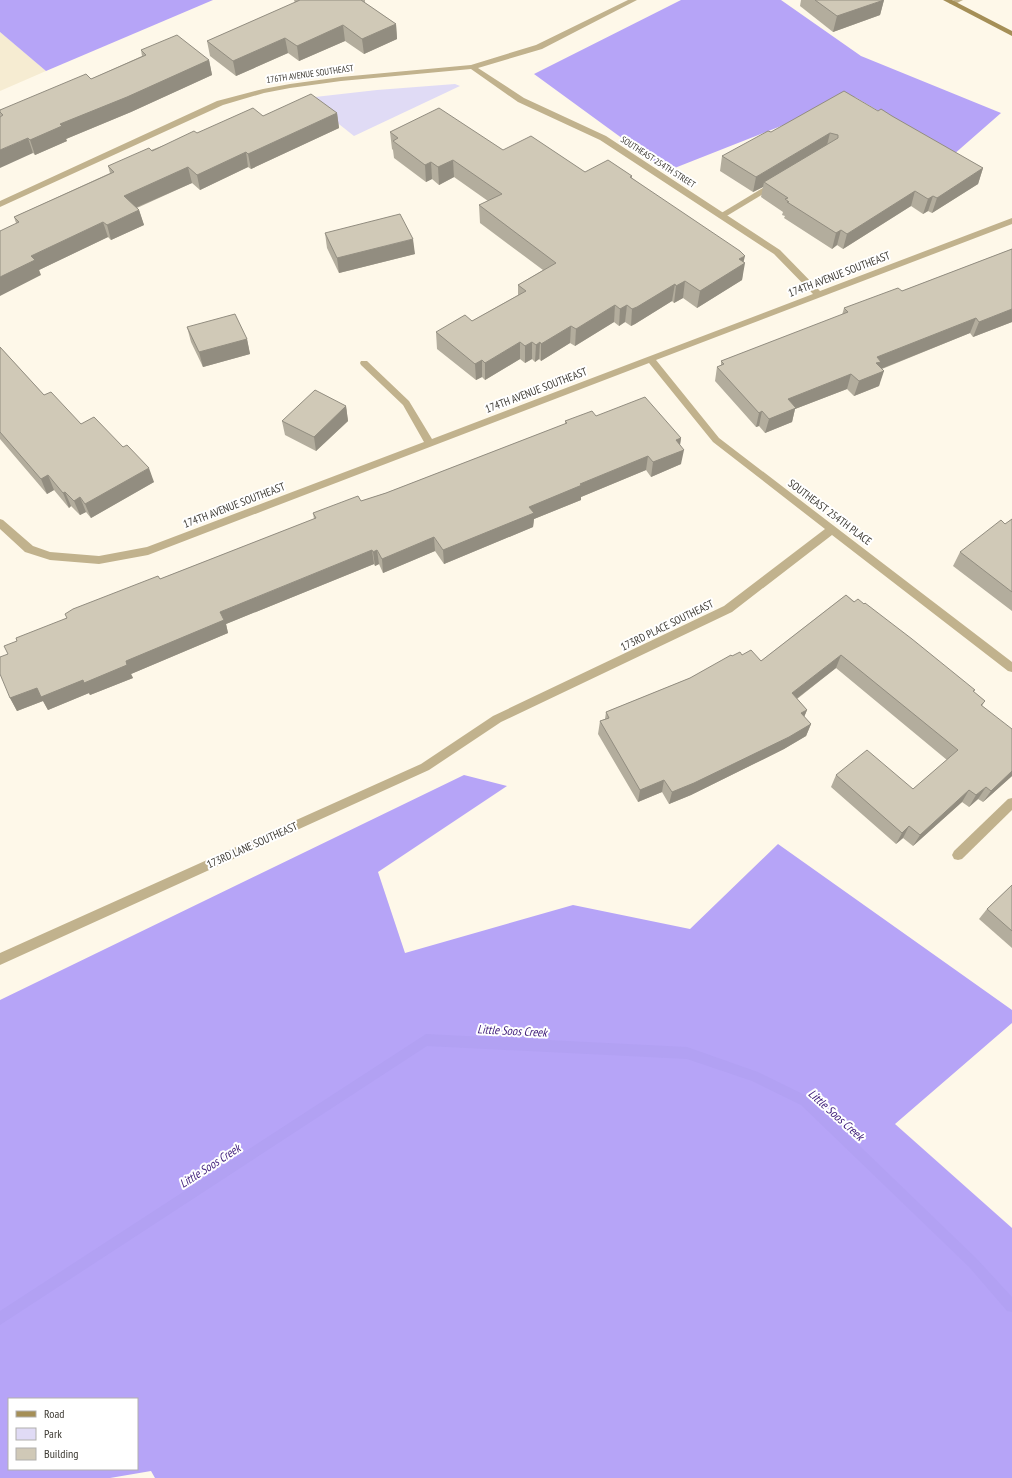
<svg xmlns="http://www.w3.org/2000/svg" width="1012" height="1478" font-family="'PT Sans Narrow',sans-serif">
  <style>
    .built { fill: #f6ecd2 }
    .green { fill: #e0dbf5 }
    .forest { fill: #b6a4f7; fill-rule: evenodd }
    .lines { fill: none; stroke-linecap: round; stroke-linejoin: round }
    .stream { fill: #b2a1f3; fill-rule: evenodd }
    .service { fill: #c1b28d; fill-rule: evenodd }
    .minor { fill: #c1b28d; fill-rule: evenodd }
    .secondary { fill: #a58f57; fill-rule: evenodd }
    .wall { fill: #b3ad9d }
    .shaded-wall { fill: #928d80 }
    .building { fill: #d0c9b7; stroke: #928d80 }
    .labels { text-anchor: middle; stroke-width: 4; stroke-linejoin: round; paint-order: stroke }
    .far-street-label { font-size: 9px; fill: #3d3a33; stroke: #fff }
    .street-label { font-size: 11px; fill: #3d3a33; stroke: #fff }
    .water-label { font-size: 12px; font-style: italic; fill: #3e1c79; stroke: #fff }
  </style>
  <rect width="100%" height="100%" fill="#fef8e9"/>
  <!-- built -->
  <polygon class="built" points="0,32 46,71 0,91"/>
  <!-- green -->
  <polygon class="green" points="455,84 460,86 354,136 306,98 377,90"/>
  <!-- forest -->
  <g class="forest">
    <polygon points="0,0 213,0 46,71 0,32"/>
    <polygon points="681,0 781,0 861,56 1001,113 953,155 855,97 667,171 534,74"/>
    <path d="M464,775L507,786L378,872L405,953L573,905L690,929L778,844L1012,1010V1023L895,1124L1012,1228V1478H155L151,1471L110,1478H0V1000ZM9,1399H137V1469H9Z"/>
  </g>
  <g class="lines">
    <!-- stream -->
    <polygon class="stream" points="426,1034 687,1047 758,1072 809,1097 977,1259 1012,1297 1012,1312 1007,1311 969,1267 801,1105 752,1081 687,1059 427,1046 0,1325 0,1311"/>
    <!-- service -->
    <g class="service">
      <polygon points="771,183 777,183 778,185 725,217 719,217 718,215"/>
      <polygon points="1012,798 1012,810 962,859 958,860 954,859 952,855 954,851 1008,799"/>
    </g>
    <!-- minor -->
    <g class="minor">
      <polygon points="628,0 637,0 542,49 478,68 524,98 606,136 780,250 820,291 1012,218 1012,224 656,360 719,438 1012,662 1012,672 1008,671 832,535 732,612 501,722 429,770 0,965 0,953 421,764 493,716 724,606 825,529 713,442 649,363 148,555 99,564 50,560 25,552 0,529 0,519 3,520 33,546 50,552 99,556 147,547 424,442 403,405 361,365 360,363 361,361 367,361 409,401 432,439 813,294 774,254 600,140 518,102 471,69 341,81 290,88 264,93 223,105 0,207 0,201 217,101 263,89 290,84 341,77 471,65 536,45"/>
      <polygon points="954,0 963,0 955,4 951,4 949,3"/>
    </g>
    <!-- secondary -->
    <polygon class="secondary" points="943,0 952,0 1012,31 1012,36"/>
  </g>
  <!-- wall -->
  <g class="wall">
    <polygon points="294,0 365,0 365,3 396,24 397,39 364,54 345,41 299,61 288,53 236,76 210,56 207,41 295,3"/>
    <polygon points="801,0 884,0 880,15 833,32 800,6"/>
    <polygon points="141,50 209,60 212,75 131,112 66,139 67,141 35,155 0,116 0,110 91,79 142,56"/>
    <polygon points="878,111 983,168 978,184 932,213 928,211 923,214 911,206 843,249 837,245 832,249 784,218 785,216 782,215 783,212 761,197 763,187 753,192 720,171 722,156 771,132"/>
    <polygon points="337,113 339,128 251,169 248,167 200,190 192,183 137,208 139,210 144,225 111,240 108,237 39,270 41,275 16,223 14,217 110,173 108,166 197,133 263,116"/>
    <polygon points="390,132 503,150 585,172 632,176 632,178 744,262 742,280 697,308 683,298 674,303 672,301 635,324 631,326 625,322 619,326 614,322 575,346 570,343 541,361 539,359 535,362 532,359 525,363 520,359 485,380 482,377 476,380 437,349 436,332 472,321 518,295 518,285 543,270 480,223 479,205 488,201 454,177 439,185 432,179 426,182 394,158 393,150 392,149"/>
    <polygon points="325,233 415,254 339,273 327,248"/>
    <polygon points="1012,249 1012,322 973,337 970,333 882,369 879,386 854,396 847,389 795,409 792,422 765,433 759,426 756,427 715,381 717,367 721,365 721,361 842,315 844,308 902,291"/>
    <polygon points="187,327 247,339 250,354 203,367 191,342"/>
    <polygon points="0,347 44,395 81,424 154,482 91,518 86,512 80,515 71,506 69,508 54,490 47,494 0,439"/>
    <polygon points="346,406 348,421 316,451 285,435 282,421"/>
    <polygon points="596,416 681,438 680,445 681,464 651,477 646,470 581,497 581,500 534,519 533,527 444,564 435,551 383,573 379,564 375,566 374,564 226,624 228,633 131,674 133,678 90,695 89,693 48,710 43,701 17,711 10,698 8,654 17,641 67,618 160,579 314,519 313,513 361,501 386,493 565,424 565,421"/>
    <polygon points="1012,519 1012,611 953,566 960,552 1005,524"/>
    <polygon points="846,595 985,701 982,706 1012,776 983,802 978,799 969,807 962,802 913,846 903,838 896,844 831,787 836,775 913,789 947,760 836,668 797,699 807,710 804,717 811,724 806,736 784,749 691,795 669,804 662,792 638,802 598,734 600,721 605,719 606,712 690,678 732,656 742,655 761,661"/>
    <polygon points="1012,885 1012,948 979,919 987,909"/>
  </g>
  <!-- shaded-wall -->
  <g class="shaded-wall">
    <polygon points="884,0 880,15 833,32 837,16"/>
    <polygon points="396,24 397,39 364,54 362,39"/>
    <polygon points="343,25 345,41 299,61 297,46"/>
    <polygon points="285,38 288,53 236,76 233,61"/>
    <polygon points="209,60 212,75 131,112 66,139 67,141 35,155 30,140 60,124"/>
    <polygon points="337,113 339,128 251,169 248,154"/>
    <polygon points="830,133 826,149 764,182 763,187 753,192 756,177"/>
    <polygon points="28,138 33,153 0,168 0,150"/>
    <polygon points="246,152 248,167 200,190 197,175"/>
    <polygon points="453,160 454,177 439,185 438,167"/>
    <polygon points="431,162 432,179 426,182 425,165"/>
    <polygon points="188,167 192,183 128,211 124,196"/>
    <polygon points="983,168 978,184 932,213 937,198"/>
    <polygon points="915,191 911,206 843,249 847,234"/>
    <polygon points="933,196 928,211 923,214 928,199"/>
    <polygon points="139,210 144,225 111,240 107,225"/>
    <polygon points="103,222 108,237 39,270 41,275 0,296 0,277 31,256"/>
    <polygon points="841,230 837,245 832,249 836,233"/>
    <polygon points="413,239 415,254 339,273 337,258"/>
    <polygon points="745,256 743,264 745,263 742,280 697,308 700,291 739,259"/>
    <polygon points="685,281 683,298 674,303 676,286"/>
    <polygon points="675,284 672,301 635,324 631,326 632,309"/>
    <polygon points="615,305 614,322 575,346 576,329"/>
    <polygon points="627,305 625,322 619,326 620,309"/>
    <polygon points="1012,309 1012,322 973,337 979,322"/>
    <polygon points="976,318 970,333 878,370 884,371 879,386 854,396 859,381 877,357"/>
    <polygon points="571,326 570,343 541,361 541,344"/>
    <polygon points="247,339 250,354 203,367 199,352"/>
    <polygon points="520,342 520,359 485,380 485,363"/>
    <polygon points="532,342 532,359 525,363 525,346"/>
    <polygon points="540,342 539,359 535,362 536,345"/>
    <polygon points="482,360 482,377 476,380 475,364"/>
    <polygon points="851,374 847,389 795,409 792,422 765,433 769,419 788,399"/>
    <polygon points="346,406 348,421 316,451 314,437"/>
    <polygon points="762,411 759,426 756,427 759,413"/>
    <polygon points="681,438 679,451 684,450 681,464 651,477 653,462 676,440"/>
    <polygon points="648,456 646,470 581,497 581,500 534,519 533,527 444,564 443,550 529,507 580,484"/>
    <polygon points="149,468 154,482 91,518 85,504"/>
    <polygon points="48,475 54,490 47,494 41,479"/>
    <polygon points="65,492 71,506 69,508 63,493"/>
    <polygon points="80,497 86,512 80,515 74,501"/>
    <polygon points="434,537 435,551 383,573 382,559"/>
    <polygon points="372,550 374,564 226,624 228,633 131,674 133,678 90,695 89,693 48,710 43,701 17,711 10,698 37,688 126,661 220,612"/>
    <polygon points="377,550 379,564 375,566 373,552"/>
    <polygon points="841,655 836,668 787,706 792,693"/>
    <polygon points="807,710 802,722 801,713"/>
    <polygon points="811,724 806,736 784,749 691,795 669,804 672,792"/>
    <polygon points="1012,771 1012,776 983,802 991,791"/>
    <polygon points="664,780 662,792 638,802 640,790"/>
    <polygon points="986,787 978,799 969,807 976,795"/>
    <polygon points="969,790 962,802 913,846 920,835"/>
    <polygon points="909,826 903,838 896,844 902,833"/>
  </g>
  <!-- building -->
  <g class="building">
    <polygon points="300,0 361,0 396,24 362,39 343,25 297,46 285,38 233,61 207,41"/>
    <polygon points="815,0 884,0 837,16"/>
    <polygon points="177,35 209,60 127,97 60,124 62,126 30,140 28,138 0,150 0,117 3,115 0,112 0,110 86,74 91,79 146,55 141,50"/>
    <polygon points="844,91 878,111 881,109 892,116 983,168 937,198 933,196 928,199 915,191 847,234 841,230 836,233 787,202 789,202 785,199 788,198 764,182 838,138 838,135 830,133 756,177 722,156 768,131 771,132"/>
    <polygon points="311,94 337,113 248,154 246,152 197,175 188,167 124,196 139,210 107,225 103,222 31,256 35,260 0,277 0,231 19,222 14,217 114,172 108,166 149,148 152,151 194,131 197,133 253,108 263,116"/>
    <polygon points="439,108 503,150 531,136 585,172 608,160 632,176 630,177 740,251 745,256 739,259 745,263 700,291 685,281 676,286 675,284 637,307 632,309 627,305 620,309 615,305 576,329 571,326 541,344 540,342 536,345 532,342 525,346 520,342 485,363 482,360 475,364 436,332 465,315 472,321 526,291 518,285 556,263 479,205 502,194 453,160 438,167 431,162 425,165 393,141 398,138 390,132"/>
    <polygon points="400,214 413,239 337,258 325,233"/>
    <polygon points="1012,249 1012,309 979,322 976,318 877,357 881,362 876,363 884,371 859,381 851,374 788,399 796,408 769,419 762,411 759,413 717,367 724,364 721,361 848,312 844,308 898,288 902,291"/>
    <polygon points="235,314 247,339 199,352 187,327"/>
    <polygon points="0,347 44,395 51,392 81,424 94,417 123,447 127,445 149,468 85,504 80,497 74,501 65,492 63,493 48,475 41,479 0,432"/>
    <polygon points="315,390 346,406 314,437 282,421"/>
    <polygon points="645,397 681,438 676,440 684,450 653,462 648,456 580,484 582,485 529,507 534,513 443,550 434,537 382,559 377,550 373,552 372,550 220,612 224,620 126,661 127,665 84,683 83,680 41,697 37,688 10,698 0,674 0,657 8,654 4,646 17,641 16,638 67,618 65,614 73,609 158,576 160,579 316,518 313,513 358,496 361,501 386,493 567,423 565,421 592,411 596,416"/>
    <polygon points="1012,519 1012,592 960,552 1001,520 1005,524"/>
    <polygon points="846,595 854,602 858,599 864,604 865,603 912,639 975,690 973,691 985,701 981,705 1012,729 1012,771 991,791 986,787 976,795 969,790 920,835 909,826 902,833 836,775 867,750 913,789 958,750 841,655 792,693 807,710 801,713 811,724 789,737 694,783 672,792 664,780 640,790 600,721 609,718 606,712 690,678 731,655 732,656 740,652 742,655 751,650 761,661"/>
    <polygon points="1012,885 1012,931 987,909"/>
  </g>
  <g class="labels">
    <!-- far-street labels -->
    <g class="far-street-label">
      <text transform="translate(310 74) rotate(-8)" y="3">176TH AVENUE SOUTHEAST</text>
      <text transform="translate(658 162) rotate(33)" y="3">SOUTHEAST 254TH STREET</text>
    </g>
    <!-- street labels -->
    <g class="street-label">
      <text transform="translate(839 274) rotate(-21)" y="4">174TH AVENUE SOUTHEAST</text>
      <text transform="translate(536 390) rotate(-21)" y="4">174TH AVENUE SOUTHEAST</text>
      <text transform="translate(234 505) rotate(-21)" y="4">174TH AVENUE SOUTHEAST</text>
      <text transform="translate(830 512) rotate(37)" y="4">SOUTHEAST 254TH PLACE</text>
      <text transform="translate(667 625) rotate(-26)" y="4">173RD PLACE SOUTHEAST</text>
      <text transform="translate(252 845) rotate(-24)" y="4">173RD LANE SOUTHEAST</text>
    </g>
    <!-- water labels -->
    <g class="water-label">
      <text transform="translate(512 1031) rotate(3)" y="4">Little Soos Creek</text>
      <text transform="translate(836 1115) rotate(42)" y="4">Little Soos Creek</text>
      <text transform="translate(210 1166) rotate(-33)" y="4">Little Soos Creek</text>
    </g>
  </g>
  <!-- legend -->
  <rect x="8" y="1398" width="130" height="72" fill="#ffffff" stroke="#b1b0ad"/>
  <rect x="16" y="1411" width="20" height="6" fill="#a58f57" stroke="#b1b0ad"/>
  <text x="44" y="1418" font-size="12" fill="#3d3a33">Road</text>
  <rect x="16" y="1428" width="20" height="12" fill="#e0dbf5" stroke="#b1b0ad"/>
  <text x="44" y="1438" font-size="12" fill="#3d3a33">Park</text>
  <rect x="16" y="1448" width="20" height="12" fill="#d0c9b7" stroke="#b1b0ad"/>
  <text x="44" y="1458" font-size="12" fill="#3d3a33">Building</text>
</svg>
